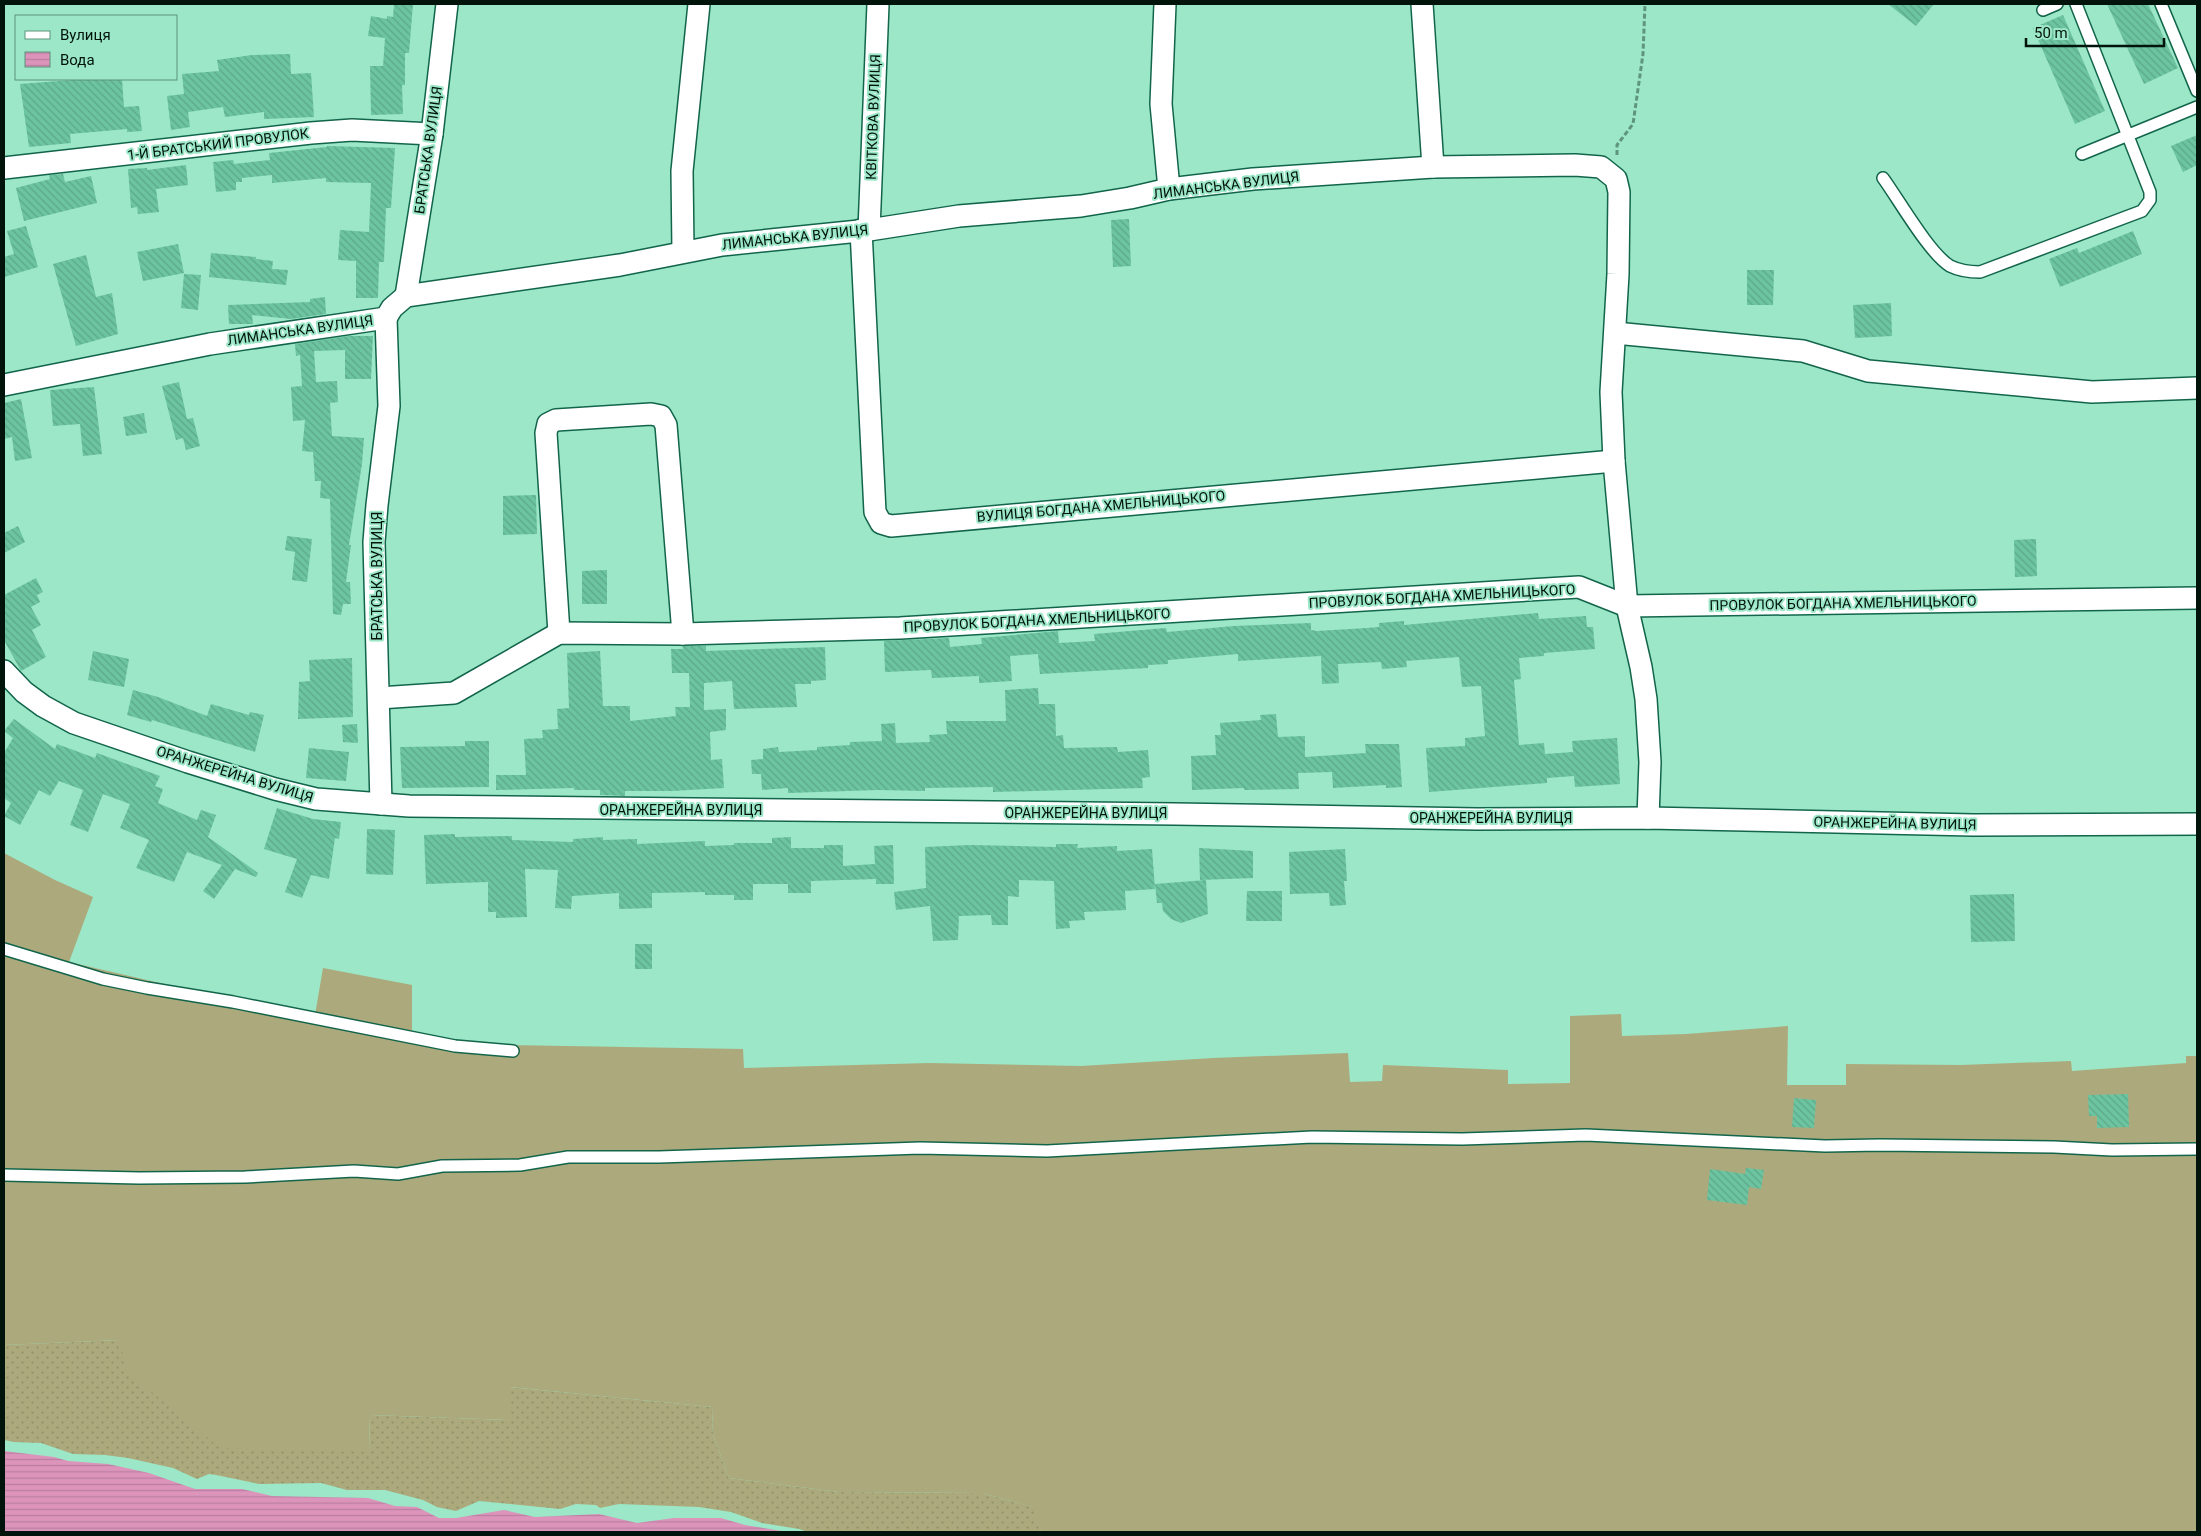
<svg xmlns="http://www.w3.org/2000/svg" width="2201" height="1536" font-family="Roboto,sans-serif">
  <style>
    .grass { fill: url(#grass-dots) }
    .garden { fill: #acaa7c }
    .water { fill: url(#water-rules) }
    .building { fill: url(#building-back-hatch) }
    .lines { fill: none; stroke-linecap: round; stroke-linejoin: round }
    .lane-casing { stroke: #12654b; stroke-width: 14 }
    .street-casing { stroke: #12654b; stroke-width: 24 }
    .path { stroke: #5f957e; stroke-width: 3; stroke-dasharray: 5 2.5; stroke-linecap: butt }
    .lane { stroke: #fff; stroke-width: 11 }
    .street { stroke: #fff; stroke-width: 21 }
    .labels { text-anchor: middle; stroke-width: 4; stroke-linejoin: round; paint-order: stroke }
    .street-label { font-size: 14px; fill: #00140c; stroke: #9be7c7 }
  </style>
  <defs>
    <pattern id="grass-dots" width="8" height="8" patternUnits="userSpaceOnUse" patternTransform="scale(1.25)"><rect width="8" height="8" fill="#acaa7c"/><path d="M2 2h.1M6 6h.1" fill="none" stroke="#92916a" stroke-width="1.8" stroke-linecap="round"/></pattern>
    <pattern id="water-rules" width="6" height="5" patternUnits="userSpaceOnUse" patternTransform="scale(1.25)"><rect width="6" height="5" fill="#dc94bb"/><path d="M0 2.5h6" fill="none" stroke="#bb7fa0"/></pattern>
    <pattern id="building-back-hatch" width="6" height="6" patternUnits="userSpaceOnUse" patternTransform="scale(1.25)"><rect width="6" height="6" fill="#6cc4a1"/><path d="M-1 5l2 2M0 0l6 6M5-1l2 2" fill="none" stroke="#5ca889"/></pattern>
  </defs>
  <rect width="100%" height="100%" fill="#9be7c7"/>
  <!-- grass -->
  <polygon class="grass" points="120,1340 369,1452 370,1415 509,1420 509,1387 712,1407 713,1435 729,1478 839,1492 982,1493 1033,1507 1041,1532 808,1532 799,1529 762,1523 731,1512 699,1507 619,1504 600,1508 596,1505 576,1504 560,1509 479,1501 456,1511 437,1507 423,1500 385,1490 347,1490 321,1483 259,1484 216,1475 209,1474 197,1479 173,1468 128,1458 105,1455 73,1454 41,1443 14,1442 4,1440 4,1345"/>
  <!-- garden -->
  <polygon class="garden" points="4,853 55,880 93,897 69,962 203,993 315,1015 323,968 412,985 412,1032 445,1039 503,1045 743,1049 744,1068 930,1063 1081,1066 1213,1058 1348,1053 1350,1082 1382,1081 1383,1065 1508,1070 1508,1084 1570,1083 1570,1016 1621,1014 1622,1036 1686,1034 1788,1026 1787,1085 1846,1085 1846,1064 1960,1065 2071,1061 2072,1071 2186,1063 2186,1056 2197,1056 2197,1532 1041,1532 1032,1507 982,1493 839,1492 729,1478 713,1435 712,1407 510,1387 509,1420 370,1415 369,1452 220,1448 126,1371 120,1340 4,1345"/>
  <!-- water -->
  <polygon class="water" points="4,1451 54,1457 68,1461 108,1464 149,1473 195,1489 242,1489 272,1496 368,1498 395,1506 417,1507 439,1518 456,1518 504,1510 535,1517 599,1514 637,1523 674,1518 721,1518 745,1525 788,1532 4,1532"/>
  <!-- building -->
  <g class="building">
    <polygon points="394,4 413,4 409,53 405,53 405,85 402,85 403,114 371,115 370,66 383,66 385,38 368,36 371,16 387,19 387,16 393,17"/>
    <polygon points="1888,4 1934,4 1916,26"/>
    <polygon points="2107,4 2148,4 2178,68 2144,84"/>
    <polygon points="2063,15 2105,111 2075,124 2033,28"/>
    <polygon points="290,54 291,74 311,73 314,117 264,119 264,112 225,117 223,107 188,112 190,127 171,130 167,96 184,94 182,74 219,71 217,60 252,55"/>
    <polygon points="85,79 122,79 124,107 139,106 142,131 127,132 127,129 70,134 71,143 29,147 20,84"/>
    <polygon points="2197,135 2197,165 2183,172 2171,146"/>
    <polygon points="327,146 395,148 391,208 386,208 384,262 379,262 378,298 356,298 356,261 338,260 340,230 369,232 371,183 326,182 326,178 272,183 272,175 242,178 242,182 236,182 236,190 216,192 213,162 233,160 234,164 270,160 269,153 327,147"/>
    <polygon points="186,165 188,185 156,189 159,212 138,214 137,207 131,208 128,169 147,168 147,170"/>
    <polygon points="63,174 65,182 91,176 97,203 24,221 16,188 50,179 49,175"/>
    <polygon points="1129,219 1131,266 1113,267 1111,220"/>
    <polygon points="26,226 38,267 4,277 4,257 14,254 7,231"/>
    <polygon points="2133,231 2142,254 2060,287 2049,259 2077,248 2079,253"/>
    <polygon points="178,244 184,273 143,281 137,252"/>
    <polygon points="211,253 256,257 256,259 273,261 272,269 288,270 286,285 209,277"/>
    <polygon points="86,255 96,297 112,293 118,334 76,346 53,264"/>
    <polygon points="1747,270 1774,270 1773,305 1747,305"/>
    <polygon points="184,274 201,275 198,310 181,308"/>
    <polygon points="325,297 326,314 291,319 252,315 253,324 229,324 228,305 310,302 310,299"/>
    <polygon points="1891,303 1892,336 1855,338 1853,305"/>
    <polygon points="348,336 373,336 371,379 345,379 345,350 314,351 316,382 337,381 338,402 330,403 332,436 364,438 362,464 349,545 351,545 346,582 350,582 351,604 343,604 341,615 333,614 330,499 320,498 321,481 315,481 313,452 302,451 305,420 293,421 291,387 302,386 300,355 296,356 295,344"/>
    <polygon points="179,382 187,419 193,418 200,446 186,450 183,438 176,440 162,386"/>
    <polygon points="94,387 102,454 83,456 80,424 53,426 50,390"/>
    <polygon points="21,399 32,458 15,461 12,437 4,439 4,403"/>
    <polygon points="144,413 147,433 126,436 123,417"/>
    <polygon points="536,495 537,534 503,535 503,496"/>
    <polygon points="18,526 25,542 4,553 4,533"/>
    <polygon points="287,536 312,539 307,582 292,580 295,552 285,550"/>
    <polygon points="2036,539 2037,576 2015,577 2014,540"/>
    <polygon points="607,570 607,604 582,604 582,571"/>
    <polygon points="36,578 43,592 37,595 40,602 31,607 41,625 32,630 46,657 21,671 4,640 4,595"/>
    <polygon points="1538,613 1539,619 1586,616 1587,627 1593,627 1595,649 1544,653 1544,656 1519,658 1521,679 1514,680 1519,745 1544,743 1545,754 1573,752 1572,741 1617,738 1620,784 1575,787 1574,776 1547,778 1547,783 1429,792 1426,748 1465,746 1465,738 1485,736 1481,686 1462,687 1459,657 1406,661 1407,667 1382,669 1381,662 1338,664 1339,683 1322,684 1321,656 1238,661 1238,654 1168,660 1168,664 1148,665 1148,668 1040,674 1038,654 1010,656 1012,681 979,683 979,676 932,678 931,670 885,672 884,641 949,638 950,647 982,644 981,638 1058,631 1059,643 1095,641 1094,634 1166,628 1167,632 1234,626 1311,623 1311,630 1317,631 1367,628 1379,627 1379,623 1404,621 1404,625"/>
    <polygon points="682,646 706,646 706,651 825,647 826,680 811,681 811,684 795,684 797,707 734,709 732,681 704,683 704,710 726,709 726,730 710,732 711,760 722,759 724,788 672,791 625,791 625,796 600,795 600,790 574,790 574,788 496,790 496,775 526,775 524,739 543,738 542,730 558,729 557,709 569,708 567,653 600,651 603,706 630,706 630,721 676,716 675,707 690,707 689,673 672,673 671,649 683,649"/>
    <polygon points="93,651 129,659 124,687 88,680"/>
    <polygon points="352,658 353,717 298,719 299,682 310,681 309,660"/>
    <polygon points="1038,688 1039,704 1055,704 1056,736 1063,735 1064,748 1117,747 1118,752 1148,750 1150,777 1142,778 1143,788 993,792 993,787 925,788 925,791 878,790 788,793 788,788 762,790 761,774 752,774 751,760 763,759 763,749 778,747 779,752 817,750 817,747 850,745 850,742 882,741 881,724 895,723 896,743 930,742 929,735 947,734 946,721 1006,721 1005,690"/>
    <polygon points="133,690 158,697 207,716 211,704 249,715 250,712 264,715 255,752 152,720 151,722 127,715"/>
    <polygon points="1276,714 1278,737 1305,736 1305,757 1366,753 1365,744 1399,744 1402,787 1386,788 1386,785 1333,788 1332,772 1298,773 1299,789 1244,790 1244,788 1192,790 1191,756 1216,755 1215,735 1221,735 1220,723 1261,720 1260,715"/>
    <polygon points="14,719 55,749 57,744 95,758 97,753 160,776 155,786 163,789 158,803 197,820 201,810 216,815 208,837 258,873 256,877 235,869 214,899 203,891 222,865 187,852 174,882 136,868 149,840 120,828 130,804 103,794 88,832 70,825 83,790 59,781 50,796 39,790 20,825 4,816 11,803 4,798 4,753 13,738 4,731"/>
    <polygon points="357,724 358,743 343,742 342,725"/>
    <polygon points="465,741 489,741 489,787 402,788 400,747 465,746"/>
    <polygon points="309,748 349,752 346,781 306,778"/>
    <polygon points="277,808 313,819 341,822 339,839 335,838 329,879 311,875 302,898 285,892 297,859 264,849"/>
    <polygon points="367,829 395,830 393,875 366,874"/>
    <polygon points="455,834 455,837 512,836 512,840 573,842 573,839 603,837 603,840 637,839 637,844 705,841 705,846 734,845 734,843 772,843 772,838 791,837 791,848 824,848 824,845 843,845 843,866 875,864 874,846 893,845 894,884 876,884 876,879 811,881 811,893 788,893 788,884 753,884 753,900 734,900 734,895 705,895 705,892 652,893 652,908 619,909 619,893 572,896 571,909 555,908 558,870 525,869 527,917 496,918 496,912 488,912 488,882 426,884 424,835"/>
    <polygon points="1056,844 1078,844 1077,848 1117,846 1117,851 1152,849 1155,889 1125,891 1126,910 1084,912 1085,920 1069,921 1070,928 1056,929 1054,881 1019,880 1019,897 1008,896 1008,925 992,925 991,915 959,916 958,940 933,941 930,906 896,910 894,892 926,888 925,847 970,845 1056,847"/>
    <polygon points="1199,848 1253,851 1253,878 1200,880"/>
    <polygon points="1345,849 1347,881 1344,881 1346,905 1330,906 1329,893 1290,894 1289,852"/>
    <polygon points="1206,880 1208,914 1181,923 1171,919 1163,911 1162,903 1157,903 1155,884"/>
    <polygon points="1247,891 1282,891 1282,921 1246,921"/>
    <polygon points="2014,894 2015,941 1971,942 1970,895"/>
    <rect x="635" y="944" width="17" height="25"/>
    <polygon points="2128,1094 2129,1127 2097,1128 2097,1116 2089,1116 2088,1095"/>
    <polygon points="1794,1098 1816,1100 1814,1128 1792,1127"/>
    <polygon points="1746,1168 1764,1170 1761,1189 1749,1187 1747,1205 1707,1200 1710,1169 1745,1174"/>
  </g>
  <g class="lines">
    <defs>
      <g id="lane">
        <polyline points="2161,4 2197,91"/>
        <polyline points="2043,10 2057,4"/>
        <polyline points="2082,154 2197,107"/>
        <path d="M1883,178C1899,200 1929,253 1950,266C1960,271 1969,272 1980,272L2142,211L2150,200V192L2076,4"/>
        <polyline points="4,949 103,979 147,988 233,1002 455,1046 513,1051"/>
        <polyline points="4,1175 139,1178 245,1177 354,1171 398,1174 442,1166 520,1165 568,1157 659,1157 920,1148 1047,1151 1312,1137 1462,1139 1586,1135 1825,1146 1880,1145 2054,1147 2112,1150 2197,1149"/>
      </g>
      <g id="street">
        <polyline points="1165,4 1161,104 1169,189"/>
        <polyline points="1422,4 1433,167"/>
        <polyline points="4,168 311,133 352,130 432,134"/>
        <polyline points="861,230 875,512 881,523 891,526 1614,461"/>
        <polyline points="869,230 878,4"/>
        <polyline points="683,251 682,171 699,4"/>
        <polyline points="406,296 432,134 447,4"/>
        <polyline points="1615,333 1803,351 1868,371 2092,392 2197,388"/>
        <polyline points="4,385 210,344 386,318 392,308 406,296 620,265 722,245 869,230 959,216 1081,206 1130,198 1169,189 1253,179 1433,167 1575,165 1601,167 1616,179 1619,192 1618,274 1611,392 1614,461 1627,606 1641,667 1646,699 1650,762 1648,818"/>
        <polyline points="559,633 546,433 548,424 556,420 651,414 661,416 666,425 683,634"/>
        <polyline points="4,671 24,692 43,706 74,723 188,762 275,789 316,799 409,806 1175,814 1477,819 1648,818 1973,825 2197,824"/>
        <polyline points="379,698 454,693 559,633 683,634 900,628 1579,587 1627,606 2197,598"/>
        <polyline points="381,804 374,542 377,505 389,406 386,318"/>
      </g>
    </defs>
    <!-- lane casing -->
    <use href="#lane" class="lane-casing"/>
    <!-- street casing -->
    <use href="#street" class="street-casing"/>
    <!-- path -->
    <polyline class="path" points="1617,155 1617,145 1633,124 1643,54 1645,4"/>
    <!-- lane -->
    <use href="#lane" class="lane"/>
    <!-- street -->
    <use href="#street" class="street"/>
  </g>
  <g class="labels">
    <!-- street labels -->
    <g class="street-label">
      <text transform="translate(873 117) rotate(-88)" y="5">КВІТКОВА ВУЛИЦЯ</text>
      <text transform="translate(218 144) rotate(-7)" y="5">1-Й БРАТСЬКИЙ ПРОВУЛОК</text>
      <text transform="translate(428 150) rotate(-82)" y="5">БРАТСЬКА ВУЛИЦЯ</text>
      <text transform="translate(1226 185) rotate(-7)" y="5">ЛИМАНСЬКА ВУЛИЦЯ</text>
      <text transform="translate(795 237) rotate(-6)" y="5">ЛИМАНСЬКА ВУЛИЦЯ</text>
      <text transform="translate(300 330) rotate(-8)" y="5">ЛИМАНСЬКА ВУЛИЦЯ</text>
      <text transform="translate(1101 506) rotate(-5)" y="5">ВУЛИЦЯ БОГДАНА ХМЕЛЬНИЦЬКОГО</text>
      <text transform="translate(377 576) rotate(-90)" y="5">БРАТСЬКА ВУЛИЦЯ</text>
      <text transform="translate(1442 596) rotate(-3)" y="5">ПРОВУЛОК БОГДАНА ХМЕЛЬНИЦЬКОГО</text>
      <text transform="translate(1843 603) rotate(-1)" y="5">ПРОВУЛОК БОГДАНА ХМЕЛЬНИЦЬКОГО</text>
      <text transform="translate(1037 620) rotate(-3)" y="5">ПРОВУЛОК БОГДАНА ХМЕЛЬНИЦЬКОГО</text>
      <text transform="translate(235 774) rotate(17)" y="5">ОРАНЖЕРЕЙНА ВУЛИЦЯ</text>
      <text x="681" y="815">ОРАНЖЕРЕЙНА ВУЛИЦЯ</text>
      <text x="1086" y="818">ОРАНЖЕРЕЙНА ВУЛИЦЯ</text>
      <text x="1491" y="823">ОРАНЖЕРЕЙНА ВУЛИЦЯ</text>
      <text transform="translate(1895 823) rotate(1)" y="5">ОРАНЖЕРЕЙНА ВУЛИЦЯ</text>
    </g>
  </g>
  <!-- border -->
  <rect width="2201" height="1536" fill="none" stroke="#00140c" stroke-width="10"/>
  <!-- legend -->
  <rect x="15" y="15" width="162" height="65" fill="#9be7c7" stroke="#5d937c"/>
  <rect x="25" y="31" width="25" height="8" fill="#ffffff" stroke="#5d937c"/>
  <text x="60" y="40" font-size="15" fill="#00140c">Вулиця</text>
  <rect x="25" y="52" width="25" height="15" fill="url(#water-rules)" stroke="#5d937c"/>
  <text x="60" y="65" font-size="15" fill="#00140c">Вода</text>
  <!-- scale -->
  <path d="M2026 38v8h138v-8" fill="none" stroke="#00140c" stroke-width="2.5"/>
  <text x="2034" y="38" font-size="15" fill="#00140c" stroke="#9be7c7" stroke-width="4" paint-order="stroke">50 m</text>
</svg>
